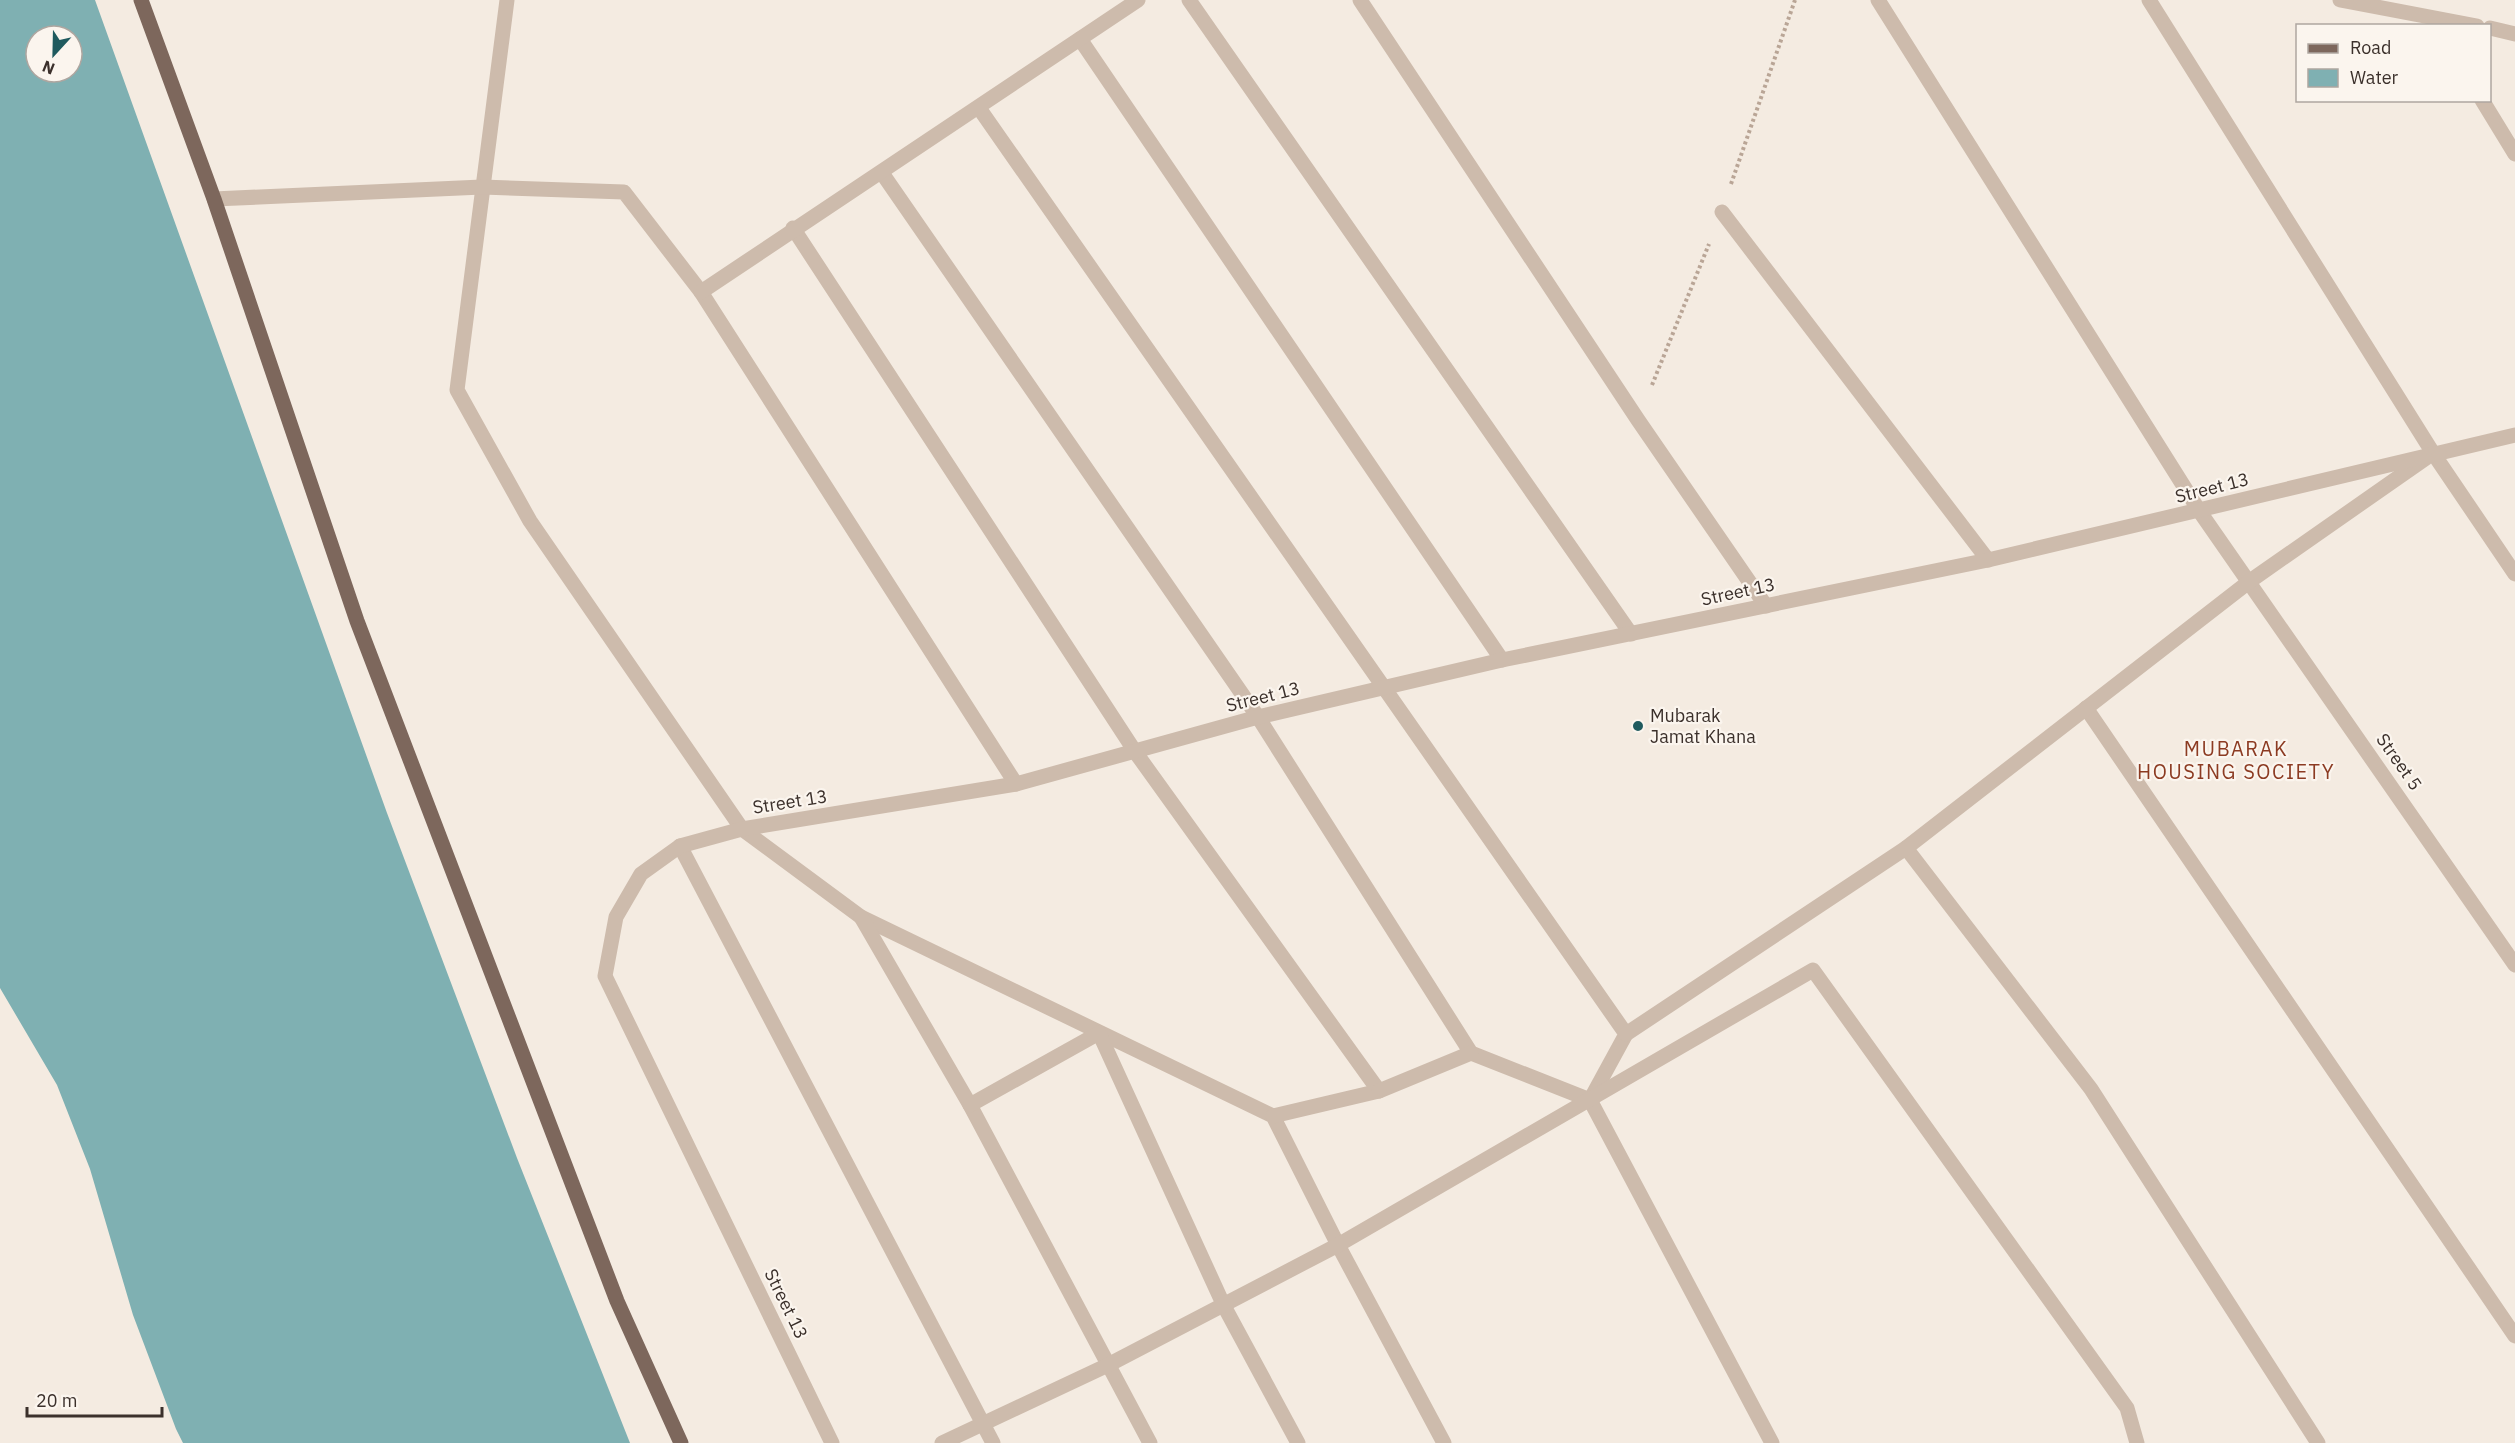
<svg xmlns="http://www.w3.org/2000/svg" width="2515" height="1443" font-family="'IBM Plex Sans',sans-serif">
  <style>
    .water { fill: #7fb0b2; fill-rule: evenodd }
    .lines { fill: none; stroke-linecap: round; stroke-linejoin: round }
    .path { stroke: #b9a596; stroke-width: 4; stroke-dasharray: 3 3; stroke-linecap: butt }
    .minor { stroke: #cdbbac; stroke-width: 15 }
    .primary { stroke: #7d675c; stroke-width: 15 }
    .poi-dot { fill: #1f5a5e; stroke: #fbf5ee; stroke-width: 2 }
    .labels { text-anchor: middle; stroke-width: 4.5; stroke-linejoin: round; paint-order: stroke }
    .street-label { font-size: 18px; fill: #3b302b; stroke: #fbf5ee }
    .poi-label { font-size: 18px; fill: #3b302b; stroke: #fbf5ee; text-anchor: start }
    .neighbourhood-label { font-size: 20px; letter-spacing: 1.5px; fill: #8c3b22; stroke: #fbf5ee }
  </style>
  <rect width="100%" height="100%" fill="#f4ebe1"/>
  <!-- water -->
  <path class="water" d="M0,0H95L387,813L517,1158L630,1443H183L176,1429L133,1315L90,1169L57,1085L0,988ZM36,36H72V72H36Z"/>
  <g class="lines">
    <!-- path -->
    <g class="path">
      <polyline points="1731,184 1795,0"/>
      <polyline points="1652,385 1709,244"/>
    </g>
    <!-- minor -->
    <g class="minor">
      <polyline points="507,0 457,390 530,521 742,829 861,917 1273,1116 1338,1245 1444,1443"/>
      <polyline points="1189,0 1631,634"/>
      <polyline points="1360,0 1638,420 1766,606"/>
      <polyline points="1878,0 2200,512 2515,965"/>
      <polyline points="2149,0 2433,453 2515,574"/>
      <polyline points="2340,0 2477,26"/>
      <polyline points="2490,28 2515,34"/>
      <polyline points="1080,39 1502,660"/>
      <polyline points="2482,100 2515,154"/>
      <polyline points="979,108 1626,1034 1590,1100"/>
      <polyline points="882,173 1258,717 1471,1053 1590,1100 1772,1443"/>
      <polyline points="214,199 482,187 624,192 701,292 1016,784"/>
      <polyline points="1722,212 1988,560"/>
      <polyline points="793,228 1136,753 1379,1091 1273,1116"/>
      <polyline points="701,292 1138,0"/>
      <polyline points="2086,708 2515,1336"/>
      <polyline points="680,846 993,1443"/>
      <polyline points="1906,848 2091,1089 2318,1443"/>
      <polyline points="861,917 970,1105 1150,1443"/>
      <polyline points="1626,1034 1906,848 2250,581 2426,458"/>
      <polyline points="1379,1091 1471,1053"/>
      <polyline points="970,1105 1099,1033 1224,1306 1298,1443"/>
      <polyline points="832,1443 605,976 616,917 641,874 680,846 742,829 1016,784 1258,717 1502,660 1988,560 2515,435"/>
      <polyline points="942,1443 1108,1365 1338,1245 1813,970 2127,1408 2137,1443"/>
    </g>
    <!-- primary -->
    <polyline class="primary" points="141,0 214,199 357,621 617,1301 681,1443"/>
  </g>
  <!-- markers -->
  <circle class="poi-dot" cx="1638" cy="726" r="6"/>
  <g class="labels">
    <!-- street labels -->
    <g class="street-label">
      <text transform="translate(2212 488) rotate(-14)" y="6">Street 13</text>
      <text transform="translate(1738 592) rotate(-12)" y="6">Street 13</text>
      <text transform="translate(1263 697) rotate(-14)" y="6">Street 13</text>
      <text transform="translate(2399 762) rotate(55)" y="6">Street 5</text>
      <text transform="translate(790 802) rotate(-9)" y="6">Street 13</text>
      <text transform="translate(786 1304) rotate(64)" y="6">Street 13</text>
    </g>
    <!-- poi labels -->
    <g class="poi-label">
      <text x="1650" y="722">Mubarak<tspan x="1650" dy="21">Jamat Khana</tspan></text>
    </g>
    <!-- neighbourhood labels -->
    <g class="neighbourhood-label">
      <text x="2236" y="756">MUBARAK<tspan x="2236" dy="23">HOUSING SOCIETY</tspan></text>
    </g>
  </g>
  <!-- legend -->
  <rect x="2296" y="24" width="195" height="78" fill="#fbf5ee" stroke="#aea6a0" stroke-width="1.5"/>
  <rect x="2308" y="44" width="30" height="9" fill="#7d675c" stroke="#aea6a0" stroke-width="1.5"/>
  <text x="2350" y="54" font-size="18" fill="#3b302b">Road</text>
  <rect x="2308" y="69" width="30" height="18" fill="#7fb0b2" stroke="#aea6a0" stroke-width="1.5"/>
  <text x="2350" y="84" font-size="18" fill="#3b302b">Water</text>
  <!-- north arrow -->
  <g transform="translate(54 54) rotate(202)"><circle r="28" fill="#fbf5ee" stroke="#aea6a0" stroke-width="1.5"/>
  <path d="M0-4.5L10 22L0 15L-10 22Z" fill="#1f5a5e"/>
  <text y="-9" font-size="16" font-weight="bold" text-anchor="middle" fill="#3b302b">N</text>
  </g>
  <!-- scale -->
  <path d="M27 1407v9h135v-9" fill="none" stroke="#3b302b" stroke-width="3"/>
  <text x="36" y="1407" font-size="18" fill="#3b302b" stroke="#fbf5ee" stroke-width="4.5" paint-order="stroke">20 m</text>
</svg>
